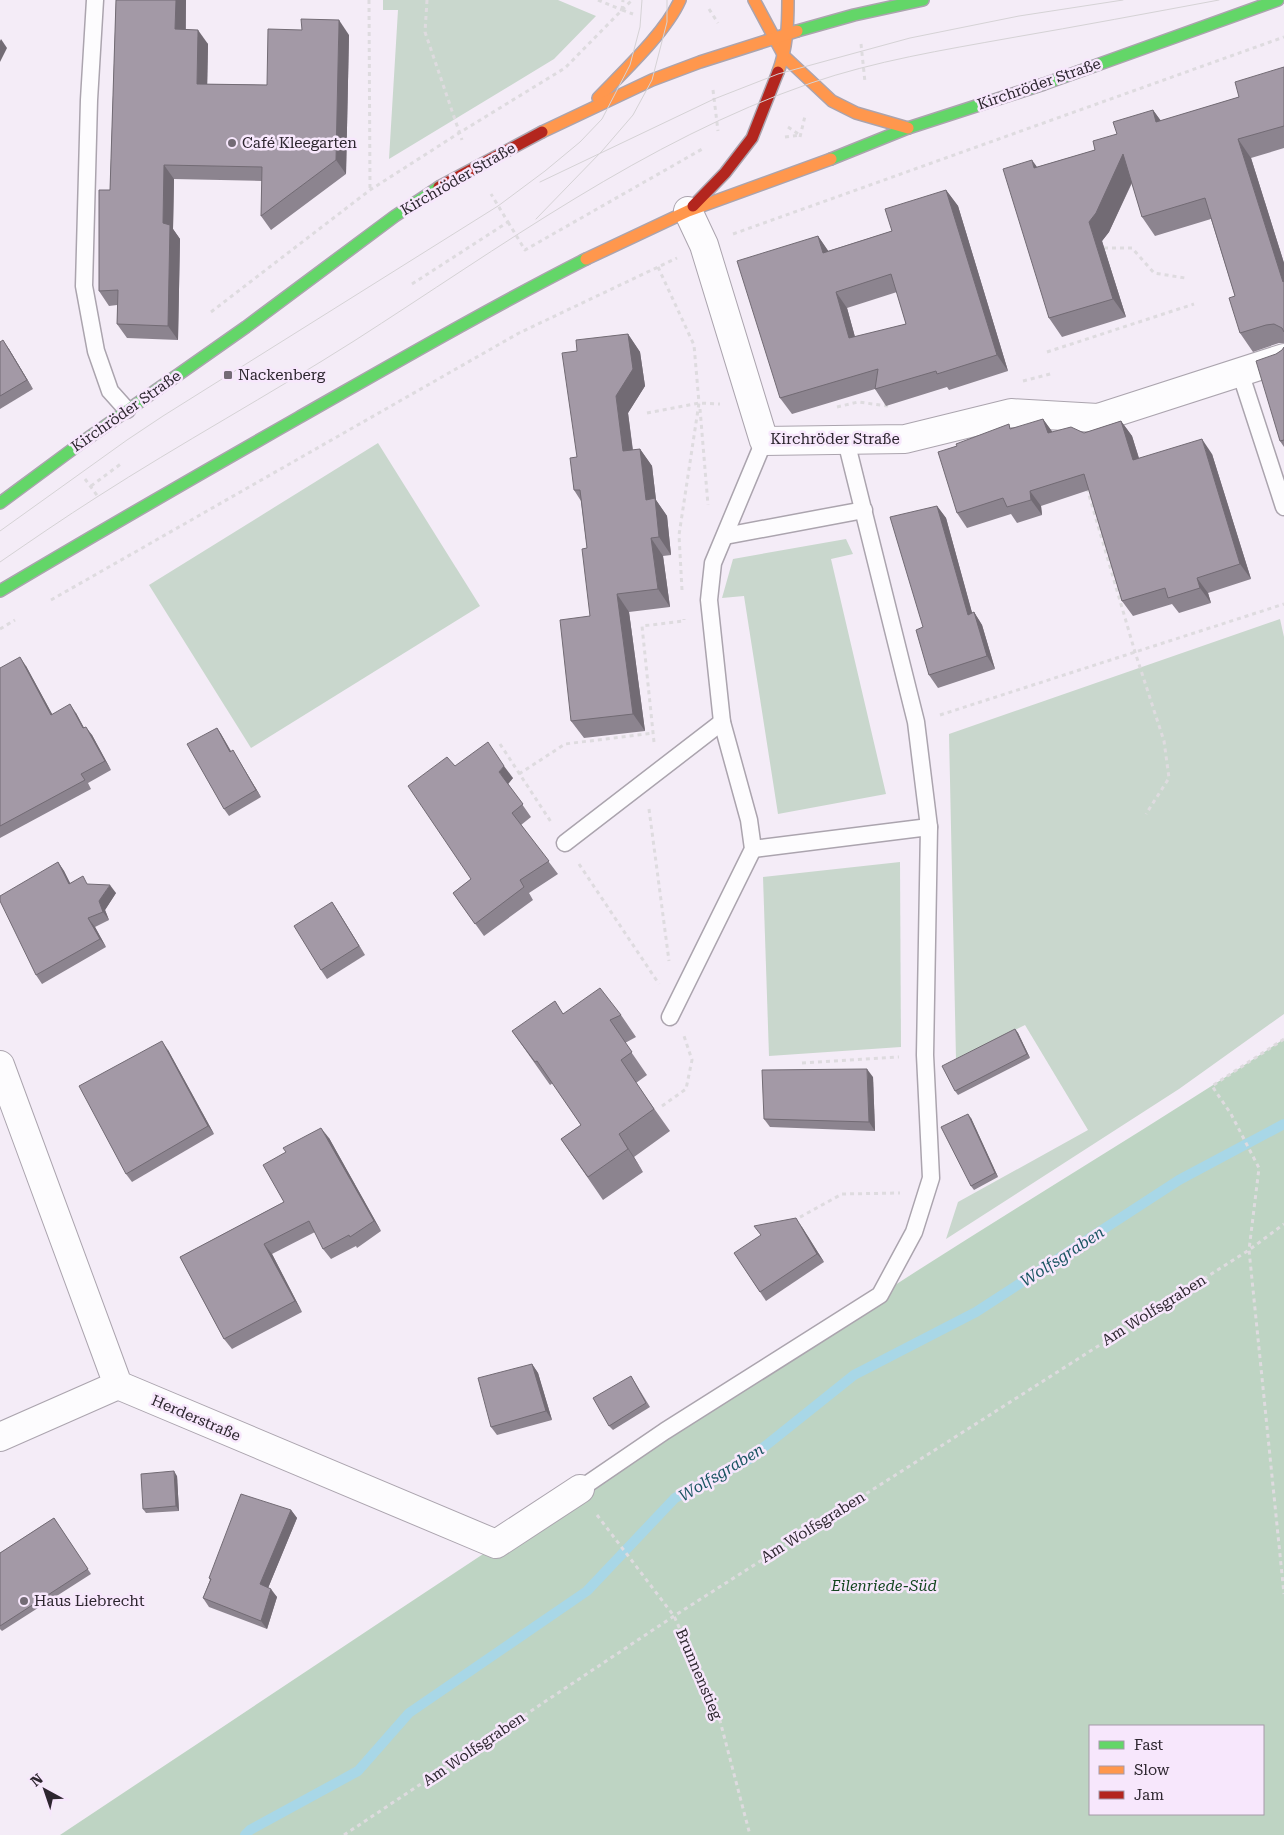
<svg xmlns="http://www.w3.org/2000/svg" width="1284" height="1835" font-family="'Roboto Serif',serif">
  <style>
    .green { fill: #c9d7cd }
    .forest { fill: #bed4c3; fill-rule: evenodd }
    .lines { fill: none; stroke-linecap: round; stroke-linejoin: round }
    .stream { stroke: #a8d7e7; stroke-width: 10 }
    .lane-casing { stroke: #aba4ae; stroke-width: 19 }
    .street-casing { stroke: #aba4ae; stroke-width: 30 }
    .fast-casing { stroke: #aba4ae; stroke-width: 14 }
    .slow-casing { stroke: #aba4ae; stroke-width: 14 }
    .jam-casing { stroke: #aba4ae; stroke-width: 14 }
    .path { stroke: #dedbdf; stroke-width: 3; stroke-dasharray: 4 4; stroke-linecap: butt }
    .lane { stroke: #fdfcfe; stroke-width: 16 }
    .street { stroke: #fdfcfe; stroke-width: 28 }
    .fast { stroke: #63d668; stroke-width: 11 }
    .slow { stroke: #ff974d; stroke-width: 11 }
    .jam { stroke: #b3261e; stroke-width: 11 }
    .tram { stroke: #d5d2d5; stroke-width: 1 }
    .wall { fill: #8c848f; fill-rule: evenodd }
    .shaded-wall { fill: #726b74 }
    .building { fill: #a399a6; stroke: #726b74; fill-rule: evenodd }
    .poi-dot { fill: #736b75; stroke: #f7e7fc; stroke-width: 2 }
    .labels { text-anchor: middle; stroke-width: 5; stroke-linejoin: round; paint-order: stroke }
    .street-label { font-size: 15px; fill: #2d262f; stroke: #f7e7fc }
    .poi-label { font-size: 15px; fill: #2d262f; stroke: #f7e7fc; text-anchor: start }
    .park-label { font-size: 15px; font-style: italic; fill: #134620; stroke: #f7e7fc }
    .water-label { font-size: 16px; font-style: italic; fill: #1a5562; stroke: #f7e7fc }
  </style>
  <rect width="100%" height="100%" fill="#f4ecf7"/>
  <!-- green -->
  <g class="green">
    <polygon points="383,0 558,0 596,16 554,59 389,159 398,10 383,10"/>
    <polygon points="378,443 480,606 251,748 149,585"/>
    <polygon points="846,539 853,554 831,559 886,794 778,814 744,596 722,598 733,559"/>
    <polygon points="1280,619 1284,637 1284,1014 1179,1089 946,1239 958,1202 1088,1130 1025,1025 956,1059 949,734"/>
    <polygon points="900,862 901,1047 769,1056 763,877"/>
  </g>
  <!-- forest -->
  <path class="forest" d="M1284,1039V1835H60C331,1655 601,1474 875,1298C1010,1210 1149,1128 1284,1039ZM1090,1726H1263V1814H1090Z"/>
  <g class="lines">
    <!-- stream -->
    <polyline class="stream" points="245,1835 250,1830 358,1771 409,1713 587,1591 675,1498 749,1459 854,1375 976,1312 1179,1180 1284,1124"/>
    <defs>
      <g id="lane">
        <polyline points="95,0 89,100 84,286 96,351 110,391 127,410"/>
        <polyline points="1240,372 1284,507"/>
        <polyline points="846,441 916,722 929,827"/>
        <polyline points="725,536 864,510"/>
        <polyline points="565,843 722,722"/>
        <polyline points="670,1017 753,849 749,820 722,722 709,600 713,563 764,441"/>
        <polyline points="580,1489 665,1431 880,1295 914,1232 931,1178 925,1055 929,827 753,849"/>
      </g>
      <g id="street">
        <polyline points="688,211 704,245 764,441 905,439 1011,413 1098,418 1284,358"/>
        <polyline points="0,1065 118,1385 496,1544 580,1489"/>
        <polyline points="0,1437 118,1385"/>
      </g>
      <g id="fast">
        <polyline points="797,31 854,15 923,0"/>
        <polyline points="831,159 908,128 1044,84 1278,0"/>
        <polyline points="0,503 81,443 246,327 395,216 439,187"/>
        <path d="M0,591C99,532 198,475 298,418C393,364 488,309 586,259"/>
      </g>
      <g id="slow">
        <polyline points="754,0 784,56 832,101 856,113 908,128"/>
        <path d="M778,72C787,48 788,25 788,0"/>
        <path d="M598,98C623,72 666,32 680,0"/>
        <polyline points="542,132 652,80 700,62 797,31"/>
        <polyline points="586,259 688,211 831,159"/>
      </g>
      <g id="jam">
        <polyline points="439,187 542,132"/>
        <polyline points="693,206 725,173 752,138 778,72"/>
      </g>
    </defs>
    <!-- lane casing -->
    <use href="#lane" class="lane-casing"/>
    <!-- street casing -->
    <use href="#street" class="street-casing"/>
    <!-- fast casing -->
    <use href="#fast" class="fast-casing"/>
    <!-- slow casing -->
    <use href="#slow" class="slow-casing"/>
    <!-- jam casing -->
    <use href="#jam" class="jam-casing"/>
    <!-- path -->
    <g class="path">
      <polyline points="369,0 370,190"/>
      <polyline points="427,0 425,32 462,140"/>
      <polyline points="598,0 622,10"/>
      <polyline points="709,9 718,23"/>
      <polyline points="622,10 632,0"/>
      <polyline points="622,10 623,0"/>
      <polyline points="861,44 865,82"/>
      <polyline points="713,90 718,131"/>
      <polyline points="788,127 800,135"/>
      <polyline points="785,137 801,135"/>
      <polyline points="800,137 805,116"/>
      <polyline points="508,222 525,250 704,148"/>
      <polyline points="733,234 1284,37"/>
      <polyline points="1104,248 1132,248 1154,273 1185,278"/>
      <polyline points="658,267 694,345 699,403"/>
      <polyline points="412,284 508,222 491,194"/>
      <polyline points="211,312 370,190 459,133 565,68 622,10 633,14"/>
      <polyline points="1047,352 1194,304"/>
      <polyline points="1023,381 1054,373"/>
      <polyline points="837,407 858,402 888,406"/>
      <polyline points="700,409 708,505"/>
      <polyline points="647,413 699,403 720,404"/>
      <polyline points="85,479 99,498"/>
      <polyline points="91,486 122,463"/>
      <polyline points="1087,488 1135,652 1164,741 1169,778 1146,814"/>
      <polyline points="682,590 679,535 699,403"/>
      <polyline points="51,600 519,333 677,258"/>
      <polyline points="0,629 15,620"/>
      <polyline points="940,715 1284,604"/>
      <polyline points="654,742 642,626 684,621 684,619"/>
      <polyline points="500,744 551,822"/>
      <polyline points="519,774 565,744 653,733"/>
      <polyline points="649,809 669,961"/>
      <polyline points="579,864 659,984"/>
      <polyline points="1284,1039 1212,1086 1231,1114 1259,1168 1249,1250 1284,1594"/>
      <polyline points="802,1063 899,1057"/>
      <polyline points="662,1106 686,1089 692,1060 684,1036"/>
      <polyline points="793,1221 842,1194 900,1193"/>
      <polyline points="597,1515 674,1616 718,1713 750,1835"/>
      <polyline points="344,1835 674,1616 1249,1250 1284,1224"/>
    </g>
    <!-- lane -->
    <use href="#lane" class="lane"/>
    <!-- street -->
    <use href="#street" class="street"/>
    <!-- fast -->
    <use href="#fast" class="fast"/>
    <!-- slow -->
    <use href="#slow" class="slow"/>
    <!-- jam -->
    <use href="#jam" class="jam"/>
    <!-- tram -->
    <g class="tram">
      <polyline points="540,182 714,99 778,74 910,38 1019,16 1123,0"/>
      <polyline points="536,219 602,151 633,115 652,80 667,22 667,0"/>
      <polyline points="0,531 127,440 163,416 498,206 545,171 580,142 602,119 630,65 640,27 642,0"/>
      <path d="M0,562C32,540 64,518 97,497C181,443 269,395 354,341C501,247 644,141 811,83C875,61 943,50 1010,38C1080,26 1149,13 1219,0"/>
    </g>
  </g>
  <!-- wall -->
  <g class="wall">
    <polygon points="116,0 186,0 186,29 208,44 207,84 267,85 349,35 346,174 271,230 261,216 262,181 174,179 173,229 180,239 178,340 127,338 117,324 117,305 109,306 99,291 110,190"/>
    <polygon points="1284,67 1284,148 1251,158 1284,263 1284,343 1279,343 1253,352 1240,333 1235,296 1211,219 1155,236 1142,217 1132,183 1109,232 1102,241 1126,317 1062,337 1049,318 1037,167 1095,150 1117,134 1153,110 1161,121 1239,97"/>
    <path d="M946,190L958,206L1008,371L949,390L947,387L886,406L875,389L792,414L780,398L818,236L828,251L892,231ZM897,292L906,324L855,337L847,308Z"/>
    <polygon points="628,334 640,352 645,386 628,413 633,450 640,449 652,466 656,500 667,516 671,555 663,556 670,607 629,612 645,731 584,738 571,721 590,616 587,548 581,501 574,490 577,457 577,351"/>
    <polygon points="0,342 9,349 33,389 0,409"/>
    <polygon points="1284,347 1284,447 1280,441 1276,354 1282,350"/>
    <polygon points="1043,419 1052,432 1084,433 1121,421 1132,436 1139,458 1212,454 1251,579 1208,593 1211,603 1179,613 1172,604 1133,616 1122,601 1089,490 1041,506 1042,515 1017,523 1011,514 967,528 957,513"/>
    <polygon points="937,506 946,518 972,613 974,612 982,625 995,669 938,688 929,675 923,627"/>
    <polygon points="26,666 52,714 76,713 84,728 92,735 111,770 88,783 91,789 0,838 0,668"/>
    <polygon points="217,728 221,734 231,751 237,757 261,797 229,816 224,809"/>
    <polygon points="455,766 513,778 508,784 531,817 521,825 558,874 529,893 533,900 484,936 453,893 471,879"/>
    <polygon points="58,862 64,871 70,883 88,884 116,893 105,910 109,920 95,927 106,947 42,984 36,975"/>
    <polygon points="332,902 365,955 327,979 321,970"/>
    <polygon points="564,1013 621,1015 636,1037 625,1043 647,1075 636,1083 670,1131 634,1157 643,1172 603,1200 561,1139 581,1125 553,1083 550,1085 512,1031"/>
    <polygon points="1015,1029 1018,1033 1030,1058 958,1095 955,1091"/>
    <polygon points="168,1050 214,1134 132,1182 126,1174"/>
    <polygon points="873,1077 875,1131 770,1127 764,1119"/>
    <polygon points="971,1118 998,1177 974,1190 971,1186"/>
    <polygon points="329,1138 381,1231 357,1248 356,1246 331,1259 323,1249 315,1232 272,1254 302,1312 232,1349 224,1339 180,1257 284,1202"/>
    <polygon points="802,1227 824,1262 766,1301 734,1253"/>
    <polygon points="532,1364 538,1373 552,1420 497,1435 491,1427"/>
    <polygon points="631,1376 650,1407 613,1430 609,1426"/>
    <polygon points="177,1476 179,1511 146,1513 143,1509"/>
    <polygon points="291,1510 297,1518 268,1588 277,1597 267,1629 209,1607 203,1598 210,1580 209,1578"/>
    <polygon points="54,1518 91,1574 2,1631 0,1629 0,1553"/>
  </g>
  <!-- shaded-wall -->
  <g class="shaded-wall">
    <polygon points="176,0 186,0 185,43 175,29"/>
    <polygon points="339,20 349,35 346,174 336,160"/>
    <polygon points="198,30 208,44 207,98 197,84"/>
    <polygon points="1,39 7,48 0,62 0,41"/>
    <polygon points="1153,110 1166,128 1156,122"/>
    <polygon points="1238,139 1251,158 1284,263 1284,284 1283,282"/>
    <polygon points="1123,154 1136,173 1109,232 1102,241 1126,317 1113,299 1089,222"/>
    <polygon points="1032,160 1045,178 1034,168"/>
    <polygon points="164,165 174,179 173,229 180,239 178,340 168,326 163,223"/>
    <polygon points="946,190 958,206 1008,371 997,355"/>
    <polygon points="818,236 829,252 823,253"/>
    <polygon points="836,292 847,308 860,355 849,338"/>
    <polygon points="628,334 640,352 645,386 628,413 635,469 623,451 616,396"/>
    <polygon points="3,340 9,349 33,389 27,380"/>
    <polygon points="1043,419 1054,434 1048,433"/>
    <polygon points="1121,421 1132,436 1144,475 1133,460"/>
    <polygon points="1202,439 1212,454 1251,579 1240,564"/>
    <polygon points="640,449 652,466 656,500 667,516 671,555 659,537 646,500"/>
    <polygon points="1030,491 1041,506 1042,515 1031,500"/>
    <polygon points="937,506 946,518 976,627 968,615"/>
    <polygon points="651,538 663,556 670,607 658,589"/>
    <polygon points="1197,578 1208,593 1211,603 1200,588"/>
    <polygon points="617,594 629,612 645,731 633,714"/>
    <polygon points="974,612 982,625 995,669 987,656"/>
    <polygon points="20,657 26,666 57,723 51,715"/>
    <polygon points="70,704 76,713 89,737 83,728"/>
    <polygon points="86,727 92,735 111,770 105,761"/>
    <polygon points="217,728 221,734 235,759 230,752"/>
    <polygon points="233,750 237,757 261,797 256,790"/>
    <polygon points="504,766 513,778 508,784 499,772"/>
    <polygon points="58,862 64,871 75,893 69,884"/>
    <polygon points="110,885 116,893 105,910 109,920 103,912 99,901"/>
    <polygon points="332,902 338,911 365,955 359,946"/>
    <polygon points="88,918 95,927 106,947 100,939"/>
    <polygon points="1015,1029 1018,1033 1030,1058 1027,1054"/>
    <polygon points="162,1041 168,1050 214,1134 208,1126"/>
    <polygon points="867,1069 873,1077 875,1131 869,1122"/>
    <polygon points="968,1114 971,1118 998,1177 995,1173"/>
    <polygon points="321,1128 329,1138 381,1231 374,1221"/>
    <polygon points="619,1134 634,1157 643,1172 628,1149"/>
    <polygon points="796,1218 802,1227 824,1262 817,1254"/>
    <polygon points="264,1244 272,1254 302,1312 295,1301"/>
    <polygon points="532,1364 538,1373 552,1420 546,1411"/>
    <polygon points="174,1471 177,1476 179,1511 176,1506"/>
    <polygon points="291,1510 297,1518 266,1593 260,1584"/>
    <polygon points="271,1589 277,1597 267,1629 261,1621"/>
  </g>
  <!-- building -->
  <g class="building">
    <polygon points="116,0 176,0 175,29 198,30 197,84 267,85 268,29 302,30 301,19 339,20 336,160 261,216 262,167 164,165 163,223 170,225 168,326 117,324 118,290 99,291 99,190 110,190"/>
    <polygon points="1284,67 1284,126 1238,139 1283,282 1284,281 1284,332 1282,328 1274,324 1266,325 1240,333 1229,298 1235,296 1205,198 1142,217 1123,154 1096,213 1089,222 1113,299 1049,318 1003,169 1032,160 1034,168 1095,150 1093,141 1117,134 1113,122 1153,110 1156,122 1239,97 1235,82"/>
    <path d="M946,190L997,355L937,374L936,371L875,389L878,369L780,398L737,261L818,236L823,253L892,231L885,209ZM891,274L906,324L849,338L836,292Z"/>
    <polygon points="628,334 633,369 616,396 623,451 640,449 646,500 655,498 659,537 651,538 658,589 617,594 633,714 571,721 560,620 590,616 582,549 587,548 580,490 574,490 570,458 577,457 562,353 577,351 576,340"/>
    <polygon points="3,340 27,380 0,396 0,342"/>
    <polygon points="1284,347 1284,440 1280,441 1256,361 1276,354 1282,350"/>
    <polygon points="1043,419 1048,433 1071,427 1084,433 1121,421 1133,460 1202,439 1240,564 1197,578 1200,588 1168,598 1165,588 1122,601 1084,474 1030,491 1031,500 1007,507 1003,498 957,513 938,452 957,446 956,444 1009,424 1010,429"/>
    <polygon points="937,506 968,615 974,612 987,656 929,675 916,630 923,627 890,517"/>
    <polygon points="20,657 51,715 70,704 83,728 86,727 105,761 81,774 85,780 0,826 0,668"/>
    <polygon points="217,728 230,752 233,750 256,790 224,809 187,744"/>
    <polygon points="488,742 504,766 499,772 523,804 512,813 549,861 520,880 524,887 475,924 453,893 471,879 408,786 447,757 455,766"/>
    <polygon points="58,862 69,884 83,876 87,884 110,885 99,901 103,912 88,918 100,939 36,975 0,901 0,896"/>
    <polygon points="332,902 359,946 321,970 294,926"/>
    <polygon points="600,988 621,1015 610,1020 632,1052 621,1060 654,1109 619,1134 628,1149 588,1177 561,1139 581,1125 537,1061 535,1062 512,1031 555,1001 563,1014"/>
    <polygon points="1015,1029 1027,1054 955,1091 942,1066"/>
    <polygon points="162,1041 208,1126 126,1174 79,1086"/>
    <polygon points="867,1069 869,1122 764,1119 762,1070"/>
    <polygon points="968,1114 995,1173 971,1186 941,1127"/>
    <polygon points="321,1128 374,1221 350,1237 349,1235 323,1249 309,1221 264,1244 295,1301 224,1339 180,1257 284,1202 263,1165 286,1152 283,1148"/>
    <polygon points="796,1218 817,1254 760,1292 734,1253 761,1235 754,1226"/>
    <polygon points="532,1364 546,1411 491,1427 478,1378"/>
    <polygon points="631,1376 646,1403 609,1426 593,1398"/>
    <polygon points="174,1471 176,1506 143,1509 141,1474"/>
    <polygon points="241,1494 291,1510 260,1584 271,1589 261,1621 203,1598 211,1579 209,1578"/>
    <polygon points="54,1518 88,1569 0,1626 0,1553"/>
  </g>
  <!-- markers -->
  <g class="poi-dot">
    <circle cx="232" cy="143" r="5"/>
    <rect x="223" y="370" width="10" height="10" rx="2.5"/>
    <circle cx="24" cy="1601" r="5"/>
  </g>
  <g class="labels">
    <!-- street labels -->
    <g class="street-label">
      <text transform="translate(1039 84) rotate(-19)" y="5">Kirchröder Straße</text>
      <text transform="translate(458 179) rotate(-30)" y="5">Kirchröder Straße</text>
      <text transform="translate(126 411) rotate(-35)" y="5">Kirchröder Straße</text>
      <text x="835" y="444">Kirchröder Straße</text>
      <text transform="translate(1154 1310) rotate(-32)" y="5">Am Wolfsgraben</text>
      <text transform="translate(196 1418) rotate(23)" y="5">Herderstraße</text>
      <text transform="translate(813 1527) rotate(-32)" y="5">Am Wolfsgraben</text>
      <text transform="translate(699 1674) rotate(67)" y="5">Brunnenstieg</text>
      <text transform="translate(474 1749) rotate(-34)" y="5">Am Wolfsgraben</text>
    </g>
    <!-- poi labels -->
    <g class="poi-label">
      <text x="242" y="148">Café Kleegarten</text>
      <text x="238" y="380">Nackenberg</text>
      <text x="34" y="1606">Haus Liebrecht</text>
    </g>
    <!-- park labels -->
    <g class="park-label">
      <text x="884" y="1591">Eilenriede-Süd</text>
    </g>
    <!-- water labels -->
    <g class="water-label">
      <text transform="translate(1062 1256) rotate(-33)" y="6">Wolfsgraben</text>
      <text transform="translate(721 1472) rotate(-31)" y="6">Wolfsgraben</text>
    </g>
  </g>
  <!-- legend -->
  <rect x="1089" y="1725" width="175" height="90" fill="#f7e7fc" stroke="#a69aaa"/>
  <rect x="1099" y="1741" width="25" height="8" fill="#63d668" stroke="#a69aaa"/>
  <text x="1134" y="1750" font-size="15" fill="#2d262f">Fast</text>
  <rect x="1099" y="1766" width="25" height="8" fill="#ff974d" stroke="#a69aaa"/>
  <text x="1134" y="1775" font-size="15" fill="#2d262f">Slow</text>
  <rect x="1099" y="1791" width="25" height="8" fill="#b3261e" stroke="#a69aaa"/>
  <text x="1134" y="1800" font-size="15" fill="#2d262f">Jam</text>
  <!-- north arrow -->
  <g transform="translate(45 1790) rotate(320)" stroke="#f7e7fc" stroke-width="4" paint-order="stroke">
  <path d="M0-4L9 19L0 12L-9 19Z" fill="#2d262f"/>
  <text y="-8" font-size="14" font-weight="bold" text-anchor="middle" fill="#2d262f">N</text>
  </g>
</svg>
